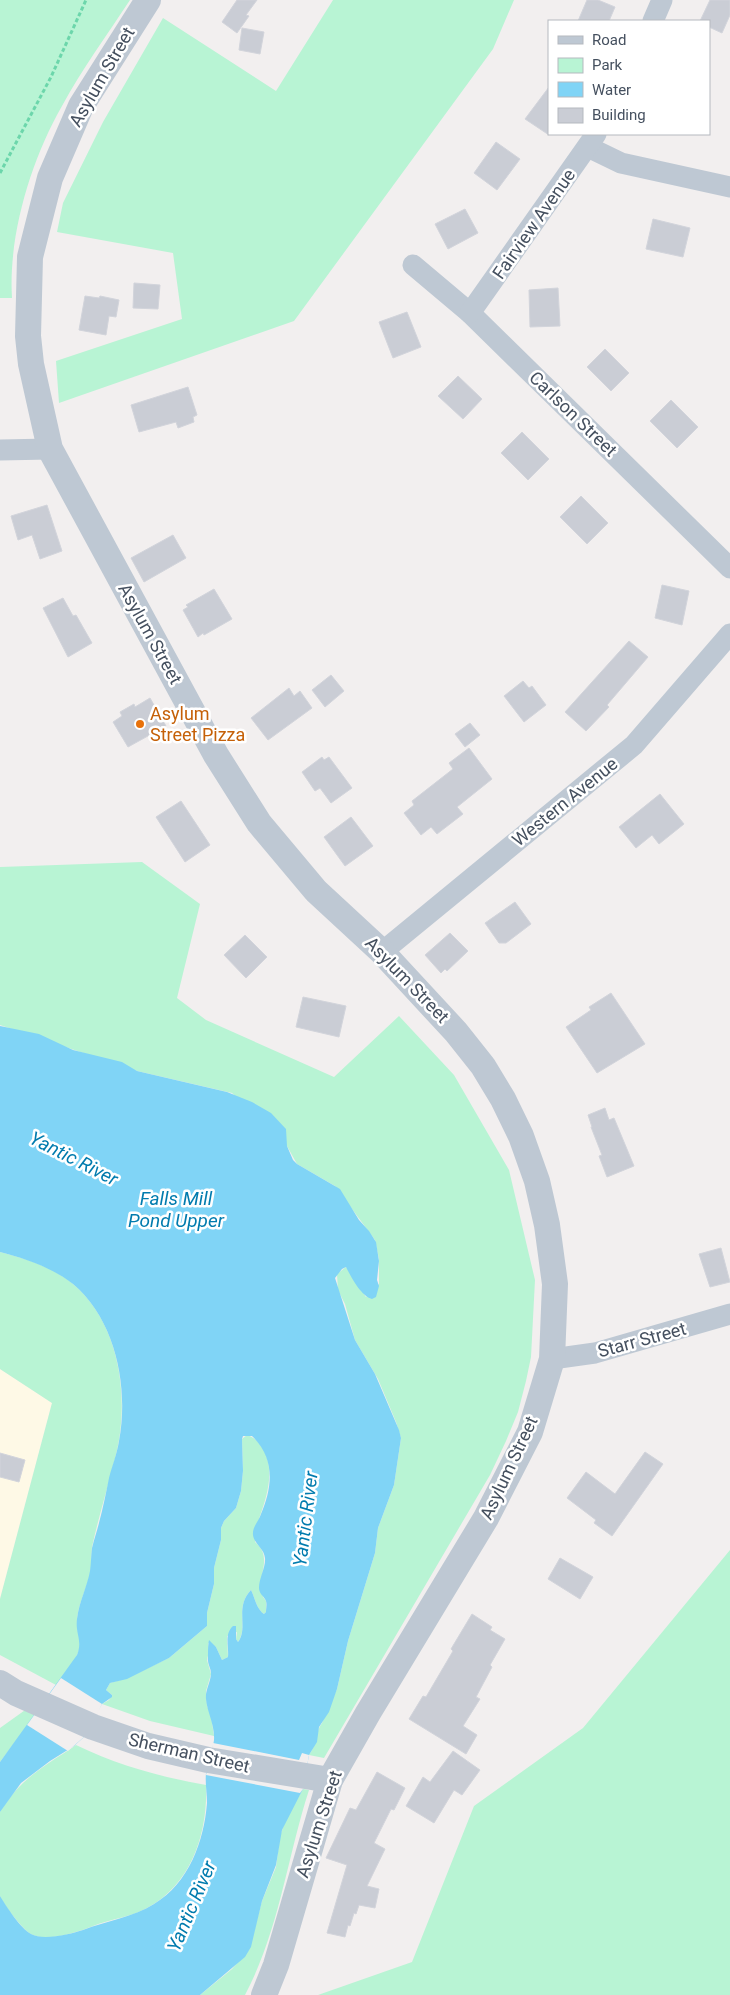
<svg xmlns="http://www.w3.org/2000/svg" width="730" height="1995" font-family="Roboto,sans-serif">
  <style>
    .commercial { fill: #fef9e6 }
    .green { fill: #b8f4d4 }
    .water { fill: #80d4f6 }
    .pier { fill: #f2efef }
    .building { fill: #cacdd5; stroke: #d2d4db }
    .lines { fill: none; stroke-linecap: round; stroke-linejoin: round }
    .path { stroke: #6cd6ab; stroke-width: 3; stroke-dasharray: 4 2.5; stroke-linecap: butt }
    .minor { stroke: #bec8d3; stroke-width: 21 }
    .tertiary { stroke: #bec8d3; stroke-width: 26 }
    .food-dot { fill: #e8710a; stroke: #fff; stroke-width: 2 }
    .labels { text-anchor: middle; stroke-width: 5; stroke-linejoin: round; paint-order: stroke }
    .street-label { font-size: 18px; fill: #45505f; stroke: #fff }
    .food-label { font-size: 18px; fill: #c56008; stroke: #fff; text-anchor: start }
    .water-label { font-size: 19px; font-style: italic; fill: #017bae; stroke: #fff }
  </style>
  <rect width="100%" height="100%" fill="#f2efef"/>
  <!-- commercial -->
  <polygon class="commercial" points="0,1369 52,1403 0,1599"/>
  <!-- green -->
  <g class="green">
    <path d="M0,0H130C107,35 82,69 62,106C31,160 8,236 12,298H0Z"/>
    <polygon points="333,0 514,0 493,49 294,321 59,403 56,361 182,319 173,253 57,232 63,203 103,122 163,18 276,91"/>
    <path d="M142,862L200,904L177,998L206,1020L334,1077L399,1016L454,1075L509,1170L535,1280L531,1357L526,1381L518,1412L506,1441L490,1475L324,1758L309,1755C318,1743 315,1732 322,1723L337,1689L348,1641L375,1553L378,1528L394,1485L401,1438L396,1422L378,1379L355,1340L345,1304L338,1290L337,1274L346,1267L366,1297L379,1284V1259L375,1240L335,1186L297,1164L287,1146L232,1093L137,1071L0,1025V867Z"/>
    <path d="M0,1252C24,1258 53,1267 73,1284C116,1320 128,1386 119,1440C117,1453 113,1465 110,1477C104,1500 97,1524 92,1547C91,1556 92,1565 90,1574C86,1590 78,1604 77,1621C76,1632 83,1640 79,1650C75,1663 64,1674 56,1685L0,1655V1599L52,1403L0,1369Z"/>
    <path d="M247,1435C254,1437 258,1442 262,1447C276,1469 267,1496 259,1519C257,1526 256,1534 255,1542C277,1560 250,1583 266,1601V1612L264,1614C256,1608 255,1598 251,1590C234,1608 249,1626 238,1642L236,1639L237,1632L227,1636L228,1657L222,1660L216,1647L208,1643L209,1651L207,1660L211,1674L206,1691L207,1706L211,1715L214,1736L150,1721L102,1704L109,1700L112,1695L106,1690L110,1683L127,1678L169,1658L207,1626V1613L214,1584V1568L221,1540V1528L224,1521L236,1508L241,1491L243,1471L242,1439Z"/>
    <polygon points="730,1550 730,1995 318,1995 412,1962 474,1806 583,1728"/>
    <polygon points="28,1708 37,1713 0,1762 0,1728"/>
    <path d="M76,1745C117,1765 161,1777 206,1785C208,1832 192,1884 147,1908C131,1917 111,1919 93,1926C78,1932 46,1943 31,1934C24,1931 2,1903 0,1896C0,1890 0,1818 0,1812C1,1809 4,1805 6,1803C24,1776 50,1763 76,1745Z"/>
    <path d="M303,1789L309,1790C287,1858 279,1931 245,1995H200L232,1969L249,1950L262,1901L276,1867L280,1836L286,1819Z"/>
  </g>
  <!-- water -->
  <path class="water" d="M0,1026L39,1034L73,1050L122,1062L137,1071L227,1092L252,1102L271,1113L286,1129L287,1146L293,1160L297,1164L340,1189L359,1220L369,1231L376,1242L379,1261L377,1280L379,1286L376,1297L372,1299C361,1296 351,1277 346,1267L342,1269L335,1278L355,1340L375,1374L399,1430L401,1438L394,1485L378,1528L375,1553L348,1641L337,1689L329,1712L319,1727L317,1742L309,1755L303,1789L282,1830L276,1865L262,1901L251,1947L245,1957L200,1995H0V1896C6,1906 21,1929 31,1934C43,1941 71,1934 83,1930C106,1921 134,1917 154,1904C189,1883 204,1841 207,1803C207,1793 205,1783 206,1773C206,1761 213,1751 214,1740C215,1725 207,1712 206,1699C205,1690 211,1682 211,1673C211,1668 207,1663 208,1658C208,1653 208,1644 209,1640L216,1647L222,1660L228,1657C229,1646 224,1634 233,1626H236V1639L238,1642C249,1627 234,1608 251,1590C255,1598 256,1608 264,1614L266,1612C266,1609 267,1604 266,1601C264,1596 259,1594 259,1588C259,1578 266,1567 265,1558C264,1548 254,1544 253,1535C252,1527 259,1521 261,1514C273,1486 275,1458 252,1436H243L242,1439L243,1471L241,1491L236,1508L224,1521L221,1528V1540L214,1568V1584L207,1613V1626L169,1658L127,1679L110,1683L106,1690L112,1695V1697L102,1704L84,1737L74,1746L50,1761L21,1783L0,1812V1762L77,1655C83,1640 75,1634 77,1619C79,1602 87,1587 90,1571C91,1564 91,1556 92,1548C94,1540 97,1531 99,1523C103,1508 106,1493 109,1478C112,1466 117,1454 119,1441C129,1388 116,1320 73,1284C53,1268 24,1258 0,1252Z"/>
  <!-- pier -->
  <g class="pier">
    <polygon points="61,1678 102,1704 93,1724 84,1737 68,1751 27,1725"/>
    <polygon points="213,1743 299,1760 302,1753 309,1755 303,1789 300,1793 206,1775"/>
  </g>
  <!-- building -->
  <g class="building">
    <polygon points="237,0 257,0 246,15 249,16 237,33 222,22"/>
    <polygon points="587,0 598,0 615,7 609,21 578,21"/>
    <polygon points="710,0 730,0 730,15 722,33 709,27 709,21 700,21"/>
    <polygon points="242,28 264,32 260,54 239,50"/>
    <polygon points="549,87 549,135 525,119"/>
    <polygon points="496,142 520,159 497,190 474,173"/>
    <polygon points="465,209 478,233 448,249 435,224"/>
    <polygon points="653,219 690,228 683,257 646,249"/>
    <polygon points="134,283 160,285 158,309 133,308"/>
    <polygon points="558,288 560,326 530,327 529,290"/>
    <polygon points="85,296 99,298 100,296 119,300 116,317 109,316 106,335 79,330"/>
    <polygon points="407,312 421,347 393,358 379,322"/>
    <polygon points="605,349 629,373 611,391 587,367"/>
    <polygon points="458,376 482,399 463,419 438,396"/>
    <polygon points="188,387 197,415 193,417 194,422 178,428 176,422 139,432 131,405"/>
    <polygon points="671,400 698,427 677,448 650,421"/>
    <polygon points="522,432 549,459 528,480 501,453"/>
    <polygon points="581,496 608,523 587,544 560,517"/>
    <polygon points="47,505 62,551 40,559 32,535 18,540 11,516"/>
    <polygon points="173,535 186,558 144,582 131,558"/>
    <polygon points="662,585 689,591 682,625 655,618"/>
    <polygon points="214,589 232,619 204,635 203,633 198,637 183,610 188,607 186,605"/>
    <polygon points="63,598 73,616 76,615 92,643 68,657 43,608"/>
    <polygon points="629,641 648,657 607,705 609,707 586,731 565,712"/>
    <polygon points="331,675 344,691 325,707 312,690"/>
    <polygon points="523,681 529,688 532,686 546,705 524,722 504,696"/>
    <polygon points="289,688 294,696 300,691 312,708 268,740 251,718"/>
    <polygon points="150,698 166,726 128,747 113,722 122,716 120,712 134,704 135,707"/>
    <polygon points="470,723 480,735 465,747 455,734"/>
    <polygon points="469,748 492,779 457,807 463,814 437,834 431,827 421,835 404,813 414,805 412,801 453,769 449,763"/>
    <polygon points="322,757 324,760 329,757 352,788 331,803 320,788 315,791 302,772"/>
    <polygon points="660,794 684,824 659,844 652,835 636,848 619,827"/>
    <polygon points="181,801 210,845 185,862 156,817"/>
    <polygon points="351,817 373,846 345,866 324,837"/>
    <polygon points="515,902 531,924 506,943 499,943 485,923"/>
    <polygon points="450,933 468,951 447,971 445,969 441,973 425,955"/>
    <polygon points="245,935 267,957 246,978 224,955"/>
    <polygon points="611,993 645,1044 597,1073 566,1027 591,1010 589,1007"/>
    <polygon points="303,997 346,1006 339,1037 296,1027"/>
    <polygon points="605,1108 609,1120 614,1118 634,1166 607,1177 599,1156 602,1155 591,1127 592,1127 588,1115"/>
    <polygon points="721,1248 730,1282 710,1287 699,1254"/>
    <polygon points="645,1452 663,1464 612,1536 594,1523 596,1520 567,1498 586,1472 615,1494"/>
    <polygon points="0,1453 25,1460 19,1482 0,1477"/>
    <polygon points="560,1558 593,1577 580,1599 548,1579"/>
    <polygon points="472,1614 492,1627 490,1630 505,1639 490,1665 492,1667 476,1697 480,1699 463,1726 477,1735 466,1754 409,1719 423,1696 426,1697 453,1651 451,1649"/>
    <polygon points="453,1751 480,1770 462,1795 454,1790 434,1823 406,1806 423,1777 430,1782"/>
    <polygon points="377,1772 405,1788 394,1810 391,1809 374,1843 385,1849 367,1886 379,1889 375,1908 359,1905 356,1914 354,1913 350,1926 348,1925 345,1937 327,1933 347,1865 326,1858 350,1808 356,1810"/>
  </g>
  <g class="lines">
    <!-- path -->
    <polyline class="path" points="0,173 51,77 86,0"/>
    <!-- minor -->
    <g class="minor">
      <polyline points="653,21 662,0"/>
      <polyline points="588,147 621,163 730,187"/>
      <polyline points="413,265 470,313 730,568"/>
      <polyline points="470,313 596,134"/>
      <polyline points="0,450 50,449"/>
      <polyline points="382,952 634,745 730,634"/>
      <polyline points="552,1359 595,1353 730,1314"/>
    </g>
    <!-- tertiary -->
    <g class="tertiary">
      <polyline points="148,0 81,106 50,178 30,257 28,336 31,364 50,449 216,755 259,823 316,891 382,952 456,1032 483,1066 503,1099 521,1136 537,1181 547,1225 555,1284 552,1359 530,1432 486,1518 368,1713 330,1780 276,1965 264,1995"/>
      <polyline points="0,1683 16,1693 93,1727 148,1746 208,1760 330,1780"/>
    </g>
  </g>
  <!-- markers -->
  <circle class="food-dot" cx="140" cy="724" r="5"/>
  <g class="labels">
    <!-- street labels -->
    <g class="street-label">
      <text transform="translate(102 77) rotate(-60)" y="6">Asylum Street</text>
      <text transform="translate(534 224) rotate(-55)" y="6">Fairview Avenue</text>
      <text transform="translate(573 414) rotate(44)" y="6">Carlson Street</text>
      <text transform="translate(150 634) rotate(61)" y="6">Asylum Street</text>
      <text transform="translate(565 802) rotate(-39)" y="6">Western Avenue</text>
      <text transform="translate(407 980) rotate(46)" y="6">Asylum Street</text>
      <text transform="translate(642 1340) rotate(-15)" y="6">Starr Street</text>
      <text transform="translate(509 1468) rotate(-65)" y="6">Asylum Street</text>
      <text transform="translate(189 1753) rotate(13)" y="6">Sherman Street</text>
      <text transform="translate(319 1824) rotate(-72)" y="6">Asylum Street</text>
    </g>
    <!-- food labels -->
    <g class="food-label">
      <text x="150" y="720">Asylum<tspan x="150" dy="21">Street Pizza</tspan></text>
    </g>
    <!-- water labels -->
    <g class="water-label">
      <text transform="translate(74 1158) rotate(27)" y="7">Yantic River</text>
      <text x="176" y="1205">Falls Mill<tspan x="176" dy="22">Pond Upper</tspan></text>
      <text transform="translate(305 1519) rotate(-83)" y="7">Yantic River</text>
      <text transform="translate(191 1906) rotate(-67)" y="7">Yantic River</text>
    </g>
  </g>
  <!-- legend -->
  <rect x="548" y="20" width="162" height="115" fill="#ffffff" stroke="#b5b9bf"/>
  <rect x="558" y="36" width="25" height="8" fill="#bec8d3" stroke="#b5b9bf"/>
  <text x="592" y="45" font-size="15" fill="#45505f">Road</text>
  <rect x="558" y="58" width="25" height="15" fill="#b8f4d4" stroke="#b5b9bf"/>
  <text x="592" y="70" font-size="15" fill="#45505f">Park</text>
  <rect x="558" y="82" width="25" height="15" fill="#80d4f6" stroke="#b5b9bf"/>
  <text x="592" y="95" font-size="15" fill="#45505f">Water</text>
  <rect x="558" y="108" width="25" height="15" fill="#cacdd5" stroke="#b5b9bf"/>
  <text x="592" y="120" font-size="15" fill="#45505f">Building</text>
</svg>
